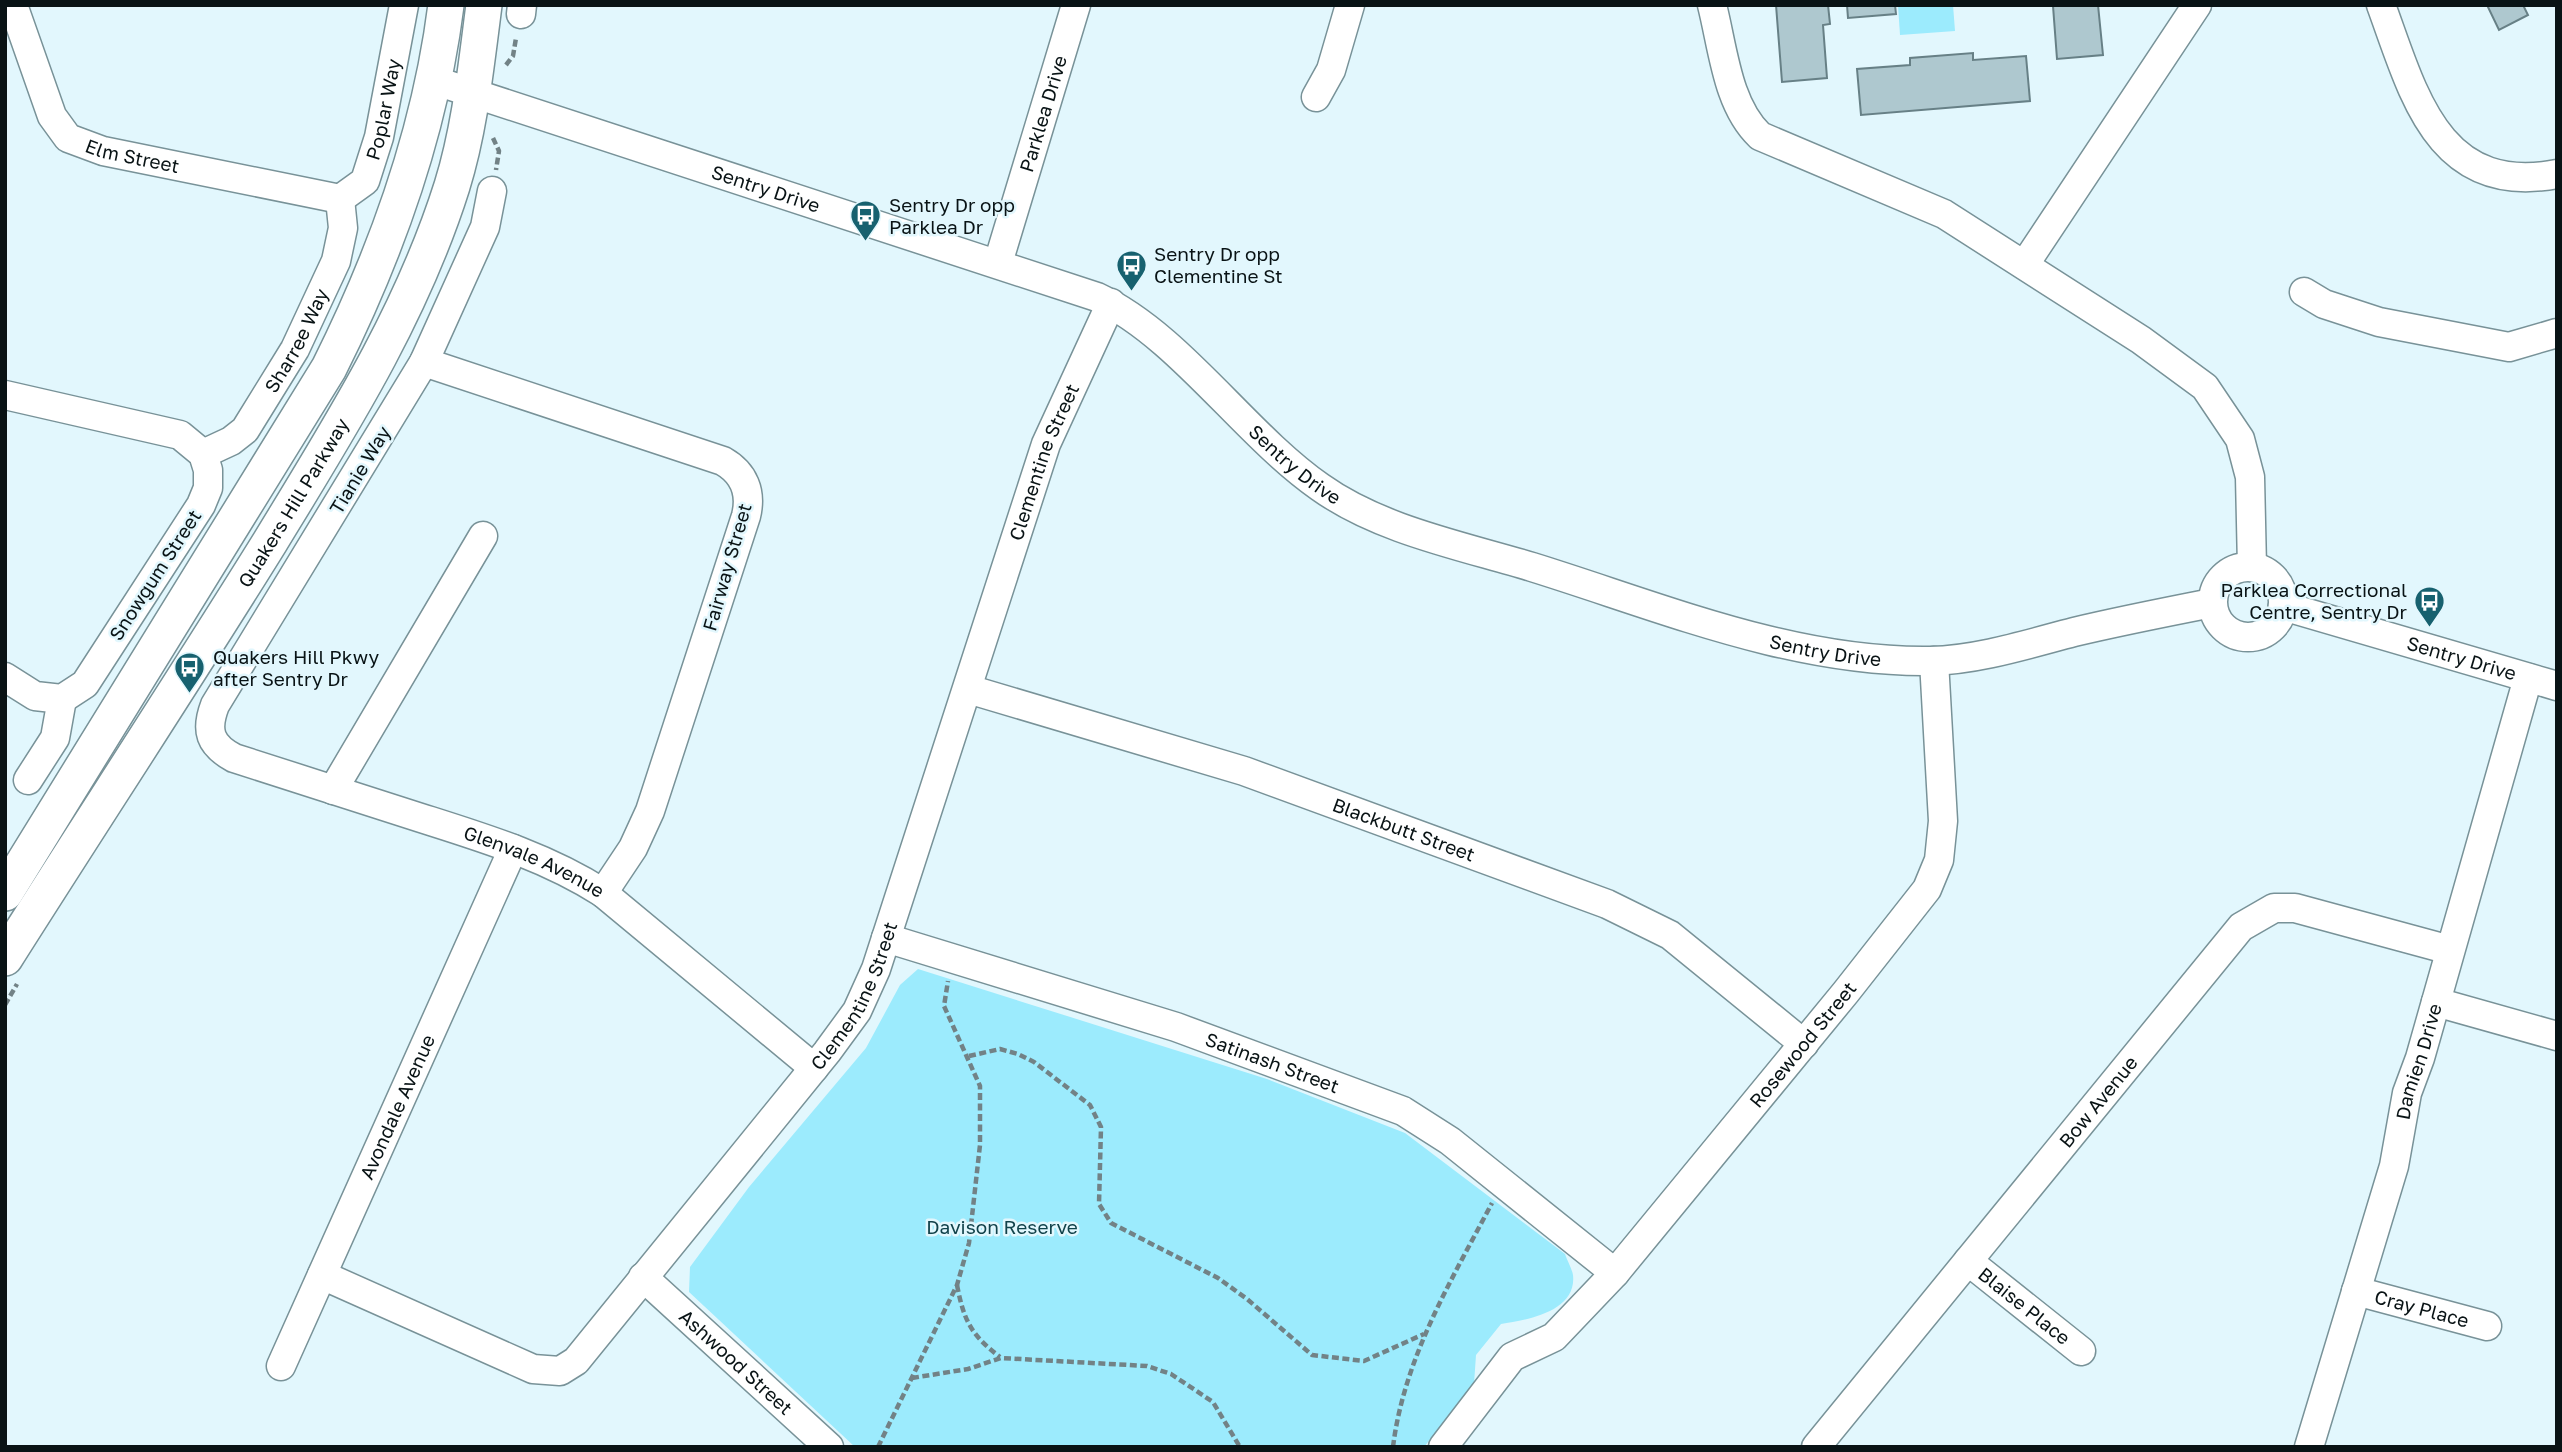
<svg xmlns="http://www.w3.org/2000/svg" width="2562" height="1452" font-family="'Golos Text',sans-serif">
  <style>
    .green { fill: #9cebfd }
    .building { fill: #aec8cf; stroke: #678086; stroke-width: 2 }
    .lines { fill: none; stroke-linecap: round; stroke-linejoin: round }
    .minor-casing { stroke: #789298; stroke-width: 31 }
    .major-casing { stroke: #789298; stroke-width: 38 }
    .path { stroke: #728286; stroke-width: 4.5; stroke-dasharray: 7 3.5; stroke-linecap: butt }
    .minor { stroke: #fff; stroke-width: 28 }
    .major { stroke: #fff; stroke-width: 35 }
    .labels { text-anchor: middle; stroke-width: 5; stroke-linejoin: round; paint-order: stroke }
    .street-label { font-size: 19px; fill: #091315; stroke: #e2f7fd }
    .poi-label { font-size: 19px; fill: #091315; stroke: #e2f7fd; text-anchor: start }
    .park-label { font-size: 19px; fill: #11424b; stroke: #e2f7fd }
  </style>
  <rect width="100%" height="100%" fill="#e2f7fd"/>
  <!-- green -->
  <g class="green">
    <polygon points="1898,5 1953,5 1955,31 1900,35"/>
    <path d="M918,969L1267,1079L1405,1133L1565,1254C1567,1260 1572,1269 1573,1275C1577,1312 1527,1320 1501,1324L1476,1355L1474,1384L1424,1447H855L689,1292L690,1267L749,1187L866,1048L900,985Z"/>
  </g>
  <!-- building -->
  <g class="building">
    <polygon points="1776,5 1828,5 1830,24 1823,25 1827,78 1782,82"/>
    <polygon points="1847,5 1895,5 1896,14 1848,18"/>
    <polygon points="2046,5 2098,5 2103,55 2057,59 2053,6"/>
    <polygon points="2487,5 2523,5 2528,15 2499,30"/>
    <polygon points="1973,53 1973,60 2026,56 2030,101 1861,115 1857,69 1910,65 1910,58"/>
  </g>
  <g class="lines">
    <defs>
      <g id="minor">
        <path id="s1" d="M13,5L52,116L68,138L103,151L340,199"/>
        <path d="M1712,5C1723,48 1727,105 1760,136L1944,214L2141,340L2205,387L2240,439L2250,477L2252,567"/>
        <path d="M2381,5C2413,92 2437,197 2557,174"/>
        <polyline points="521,14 522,5"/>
        <path id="s2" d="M433,80L1097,297C1180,336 1243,433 1320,487C1380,530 1463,546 1532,567C1661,607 1793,663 1930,661C1978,660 2028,644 2074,632C2120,621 2166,612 2212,603"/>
        <polyline points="1316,97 1331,70 1350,5"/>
        <path id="s3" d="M492,191L485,227L424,362L215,705C205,731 210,745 234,758C296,778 359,798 421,818C484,838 547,857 603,893L814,1068"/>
        <path id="s4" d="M340,199L365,181L379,137L404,5"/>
        <path id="s5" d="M998,263L1076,5"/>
        <polyline points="2025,264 2197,5"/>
        <polyline points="2304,292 2324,304 2379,322 2509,347 2557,333"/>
        <path d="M424,362L723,461C744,473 752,492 746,516L650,811L633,848L603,893"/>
        <polyline points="5,395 180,435 203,454 208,470 208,488 201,505 85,684 62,699 35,696 5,677"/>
        <path id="s6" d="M203,454L231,441L245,430L295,349L336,261L343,228L340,199"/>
        <circle cx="2248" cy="602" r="35"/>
        <path id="s7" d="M2283,606L2557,686"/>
        <path id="s8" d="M968,689L1244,771L1607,904L1670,935L1804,1044"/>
        <polyline points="28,780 55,738 62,699"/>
        <polyline points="333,790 483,536"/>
        <path id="s9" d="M886,938L1176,1027L1403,1111L1450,1141L1615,1273"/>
        <polyline points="2436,1002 2557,1036"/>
        <path id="s10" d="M1968,1261L2081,1351"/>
        <path id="s11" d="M322,1275L533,1369L560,1371L576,1361L827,1052L857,1011L876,969L1046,444L1111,303"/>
        <path id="s12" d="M643,1277L829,1447"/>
        <path id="s13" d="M2356,1291L2487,1326"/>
        <path id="s14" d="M281,1366L513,849"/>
        <path id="s15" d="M1443,1447L1512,1357L1554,1337L1615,1273L1846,992L1927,889L1939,860L1943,821L1934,661"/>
        <path id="s16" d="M1816,1447L2241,927L2274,908H2295L2450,950"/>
        <path id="s17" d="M2309,1447L2394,1166L2407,1093L2420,1058L2528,678"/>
      </g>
      <g id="major">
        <path d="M5,893L329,368C386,254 430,133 446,5"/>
        <path id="s18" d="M5,958C93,819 183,682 270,542C340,427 411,316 452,186C470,128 476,66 484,5"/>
      </g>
    </defs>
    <!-- minor casing -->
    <use href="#minor" class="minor-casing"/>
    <!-- major casing -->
    <use href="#major" class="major-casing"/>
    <!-- path -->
    <g class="path">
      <polyline points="506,65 513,56 516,38"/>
      <polyline points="493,138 499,151 496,170"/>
      <polyline points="5,1005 17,984"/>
      <polyline points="969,1056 1000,1049 1018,1054 1034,1062 1090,1105 1101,1127 1099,1204 1111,1223 1218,1278 1247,1299 1312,1355 1364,1361 1424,1334"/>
      <path d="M957,1285C964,1321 971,1335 1000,1357"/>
      <polyline points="912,1378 968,1369 1001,1358 1147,1366 1171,1374 1213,1402 1240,1447"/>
      <polyline points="878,1447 957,1285 969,1243 980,1145 980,1086 944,1006 948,981"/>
      <path d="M1393,1447C1404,1358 1451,1281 1492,1203"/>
    </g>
    <!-- minor -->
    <use href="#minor" class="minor"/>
    <!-- major -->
    <use href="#major" class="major"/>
  </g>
  <!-- icons -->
  <defs>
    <symbol id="bus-pin" viewBox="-11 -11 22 30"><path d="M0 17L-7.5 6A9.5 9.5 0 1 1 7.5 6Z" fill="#17616f" stroke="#e2f7fd"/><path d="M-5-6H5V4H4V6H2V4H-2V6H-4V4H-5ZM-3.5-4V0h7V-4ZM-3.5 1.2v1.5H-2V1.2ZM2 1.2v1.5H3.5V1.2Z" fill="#fff"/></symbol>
  </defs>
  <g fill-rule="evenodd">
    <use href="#bus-pin" x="848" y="198" width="35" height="47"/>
    <use href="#bus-pin" x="1114" y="248" width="35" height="47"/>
    <use href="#bus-pin" x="2412" y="584" width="35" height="47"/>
    <use href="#bus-pin" x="172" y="650" width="35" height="47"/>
  </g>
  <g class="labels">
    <!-- street labels -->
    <g class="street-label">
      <text dy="7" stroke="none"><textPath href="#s4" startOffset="105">Poplar Way</textPath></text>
      <text dy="7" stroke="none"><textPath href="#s5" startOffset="156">Parklea Drive</textPath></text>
      <text dy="7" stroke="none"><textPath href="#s1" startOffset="212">Elm Street</textPath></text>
      <text dy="7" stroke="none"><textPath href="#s2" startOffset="350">Sentry Drive</textPath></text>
      <text dy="7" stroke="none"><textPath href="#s6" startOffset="152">Sharree Way</textPath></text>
      <text dy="7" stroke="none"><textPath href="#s11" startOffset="1306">Clementine Street</textPath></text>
      <text dy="7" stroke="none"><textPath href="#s2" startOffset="959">Sentry Drive</textPath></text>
      <text transform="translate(360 470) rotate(-59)" y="7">Tianie Way</text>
      <text dy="7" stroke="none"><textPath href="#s18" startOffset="539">Quakers Hill Parkway</textPath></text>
      <text transform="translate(727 567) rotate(-74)" y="7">Fairway Street</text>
      <text transform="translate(155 575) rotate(-57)" y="7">Snowgum Street</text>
      <text dy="7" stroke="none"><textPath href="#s2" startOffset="1526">Sentry Drive</textPath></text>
      <text dy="7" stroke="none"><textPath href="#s7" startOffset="186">Sentry Drive</textPath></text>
      <text dy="7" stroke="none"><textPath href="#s8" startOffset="458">Blackbutt Street</textPath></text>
      <text dy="7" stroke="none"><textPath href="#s3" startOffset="968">Glenvale Avenue</textPath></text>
      <text dy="7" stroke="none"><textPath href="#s11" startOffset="738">Clementine Street</textPath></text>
      <text dy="7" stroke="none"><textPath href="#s15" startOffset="544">Rosewood Street</textPath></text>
      <text dy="7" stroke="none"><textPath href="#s9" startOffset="406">Satinash Street</textPath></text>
      <text dy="7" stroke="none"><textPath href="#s17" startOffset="401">Damien Drive</textPath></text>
      <text dy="7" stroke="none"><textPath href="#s16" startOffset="446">Bow Avenue</textPath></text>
      <text dy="7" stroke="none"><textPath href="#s14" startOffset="284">Avondale Avenue</textPath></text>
      <text dy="7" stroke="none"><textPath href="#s10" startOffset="72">Blaise Place</textPath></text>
      <text dy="7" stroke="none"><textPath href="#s13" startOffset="68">Cray Place</textPath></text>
      <text dy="7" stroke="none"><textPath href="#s12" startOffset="126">Ashwood Street</textPath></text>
    </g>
    <!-- poi labels -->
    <g class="poi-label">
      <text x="889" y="212">Sentry Dr opp<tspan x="889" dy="22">Parklea Dr</tspan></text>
      <text x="1154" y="261">Sentry Dr opp<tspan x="1154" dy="22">Clementine St</tspan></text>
      <text x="2407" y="597" text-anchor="end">Parklea Correctional<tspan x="2407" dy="22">Centre, Sentry Dr</tspan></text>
      <text x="213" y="664">Quakers Hill Pkwy<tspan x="213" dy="22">after Sentry Dr</tspan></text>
    </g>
    <!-- park labels -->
    <g class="park-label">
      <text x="1002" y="1234">Davison Reserve</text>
    </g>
  </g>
  <!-- border -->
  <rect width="2562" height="1452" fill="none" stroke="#091315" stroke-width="14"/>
</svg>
